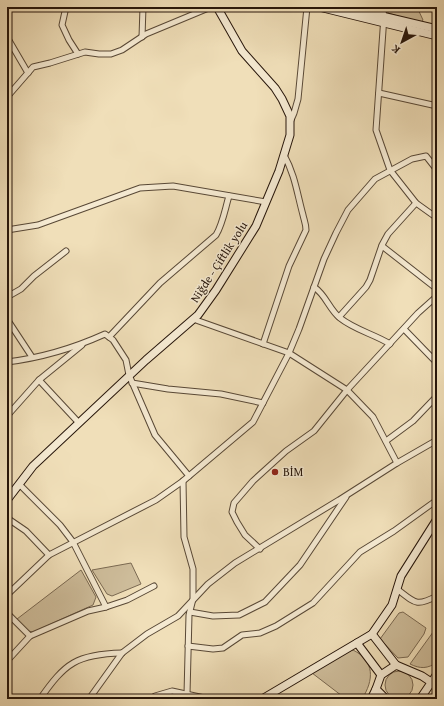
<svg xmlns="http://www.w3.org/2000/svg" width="444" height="706" font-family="'Gentium Book Plus',serif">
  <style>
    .green { fill: #cebd9b; stroke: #7a6952 }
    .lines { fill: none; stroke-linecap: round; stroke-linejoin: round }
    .street-casing { stroke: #584836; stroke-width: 7 }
    .secondary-casing { stroke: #26150a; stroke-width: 9 }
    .street { stroke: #f5ead2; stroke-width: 5 }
    .secondary { stroke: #f5ead2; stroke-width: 7 }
    .poi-dot { fill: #8f2418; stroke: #f5ead2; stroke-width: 1.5 }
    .labels { text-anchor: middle; stroke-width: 3; stroke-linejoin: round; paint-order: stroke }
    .street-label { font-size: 12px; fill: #26150a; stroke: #f5ead2 }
    .poi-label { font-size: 12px; fill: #26150a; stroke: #f5ead2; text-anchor: start }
  </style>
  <rect width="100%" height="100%" fill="#f0dfb9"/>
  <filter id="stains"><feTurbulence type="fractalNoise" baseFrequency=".005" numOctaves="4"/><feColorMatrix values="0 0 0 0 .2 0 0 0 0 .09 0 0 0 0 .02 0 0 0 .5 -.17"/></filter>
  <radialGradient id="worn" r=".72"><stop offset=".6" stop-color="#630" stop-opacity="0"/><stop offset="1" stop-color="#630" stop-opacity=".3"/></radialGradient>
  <!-- green -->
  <g class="green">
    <polygon points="386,7 417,7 423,20 421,23 388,13"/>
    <polygon points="131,563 141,584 112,596 107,594 92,570"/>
    <polygon points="81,570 96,597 93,605 33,632 28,631 17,619"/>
    <polygon points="403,612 426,628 424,634 408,657 398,658 380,639 399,613"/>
    <path d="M436,628L437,629V662C428,669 420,669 410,664Z"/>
    <path d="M353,650C375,661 374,680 362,699H346L312,673L346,652Z"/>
    <circle cx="399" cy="685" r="14"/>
  </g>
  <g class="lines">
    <defs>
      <g id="street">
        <polyline points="66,7 62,25 69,40 78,54"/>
        <polyline points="382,7 384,16 376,130 390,170 416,203 437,218"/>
        <polyline points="7,37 28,73"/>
        <polyline points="142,37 143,7"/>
        <polyline points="379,93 437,106"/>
        <polyline points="7,97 33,67 50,63 85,52 99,54 111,54 122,50 146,34 211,7"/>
        <polyline points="291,120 294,113 298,99 307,7"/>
        <polyline points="7,230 38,225 140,188 173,186 266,202"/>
        <polyline points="382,246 437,289"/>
        <path d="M314,287C326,295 329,309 340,318C355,330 374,334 390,344"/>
        <polyline points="7,297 21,289 34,276 66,251"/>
        <polyline points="339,317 366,287 370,280 382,245 388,234 416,203"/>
        <polyline points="7,319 32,357"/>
        <polyline points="193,319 289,353 347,390 373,417 397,463"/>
        <polyline points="404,329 437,363"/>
        <path d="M109,337L160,283L216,235C223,223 225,209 229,196"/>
        <path d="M263,344L289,266L306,230C306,224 304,220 303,215C297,193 295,175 284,155"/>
        <path d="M7,362C40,358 74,348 105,334L113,340L126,360L129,375L155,435L189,476"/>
        <polyline points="39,380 79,423"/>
        <polyline points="132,383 168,389 221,394 263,403"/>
        <polyline points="7,416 39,380 82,345"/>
        <polyline points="386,441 413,421 437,396"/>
        <polyline points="183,481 184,537 193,569 193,599 189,615 187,694"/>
        <polyline points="7,518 26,531 49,555"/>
        <polyline points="260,549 245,535 237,522 232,512 234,503 253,481 286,451 314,431 347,390 418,313 437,296"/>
        <path d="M397,589C415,603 416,607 437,596"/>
        <polyline points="7,595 49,555 156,500 183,481 253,422 289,353 299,329 324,259 336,233 348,210 375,179 412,159 426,156 437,170"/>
        <polyline points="106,607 127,600 154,586"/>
        <polyline points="190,612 213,616 239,615 265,602 300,565 346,497"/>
        <polyline points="7,613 30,636"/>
        <polyline points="188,646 213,649 223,648 242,635 260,633 276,626 313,603 360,552 394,531 437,500"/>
        <polyline points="7,661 30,636 88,611 106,607 73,542 60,525 19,484"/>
        <path d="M40,699C65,663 77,654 122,653"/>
        <polyline points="89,699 122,653 147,634 178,616 208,584 235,563 339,500 397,463 437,440"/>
        <polyline points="151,699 155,696 172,691 209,699"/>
      </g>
      <g id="secondary">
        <polyline points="319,7 437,36"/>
        <polyline points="344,7 437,29"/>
        <polyline points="7,500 33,466 146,360 198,315 216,290 256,226 279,171 290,135 290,116 282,99 275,88 242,51 217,7"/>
        <polyline points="372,634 396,665"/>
        <polyline points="357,643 381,675"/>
        <polyline points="376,689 386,699"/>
        <polyline points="262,699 372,634 392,605 401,576 437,519"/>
        <polyline points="371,699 376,689 381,675 396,665 422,676 431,682"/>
        <polyline points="420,699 437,674"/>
      </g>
    </defs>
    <!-- street casing -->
    <use href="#street" class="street-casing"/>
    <!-- secondary casing -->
    <use href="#secondary" class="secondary-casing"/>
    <!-- street -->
    <use href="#street" class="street"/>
    <!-- secondary -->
    <use href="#secondary" class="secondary"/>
  </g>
  <!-- markers -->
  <circle class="poi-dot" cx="275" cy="472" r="4"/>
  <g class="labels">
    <!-- street labels -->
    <g class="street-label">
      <text transform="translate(219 262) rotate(-57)" y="4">Niğde - Çiftlik yolu</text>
    </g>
    <!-- poi labels -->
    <g class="poi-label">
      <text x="283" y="476">BİM</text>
    </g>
  </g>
  <!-- margin -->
  <rect width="444" height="706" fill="none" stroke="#f0dfb9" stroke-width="24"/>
  <rect x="8" y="8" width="428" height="690" fill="none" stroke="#26150a" stroke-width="2"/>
  <rect x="12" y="12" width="420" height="682" fill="none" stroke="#26150a"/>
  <!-- north arrow -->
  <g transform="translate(402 42) rotate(220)" stroke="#f5ead2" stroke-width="3" paint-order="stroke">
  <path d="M0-3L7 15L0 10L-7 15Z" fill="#26150a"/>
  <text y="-6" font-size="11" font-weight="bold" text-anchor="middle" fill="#26150a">K</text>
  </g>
  <rect width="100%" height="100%" filter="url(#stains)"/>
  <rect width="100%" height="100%" fill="url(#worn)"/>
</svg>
